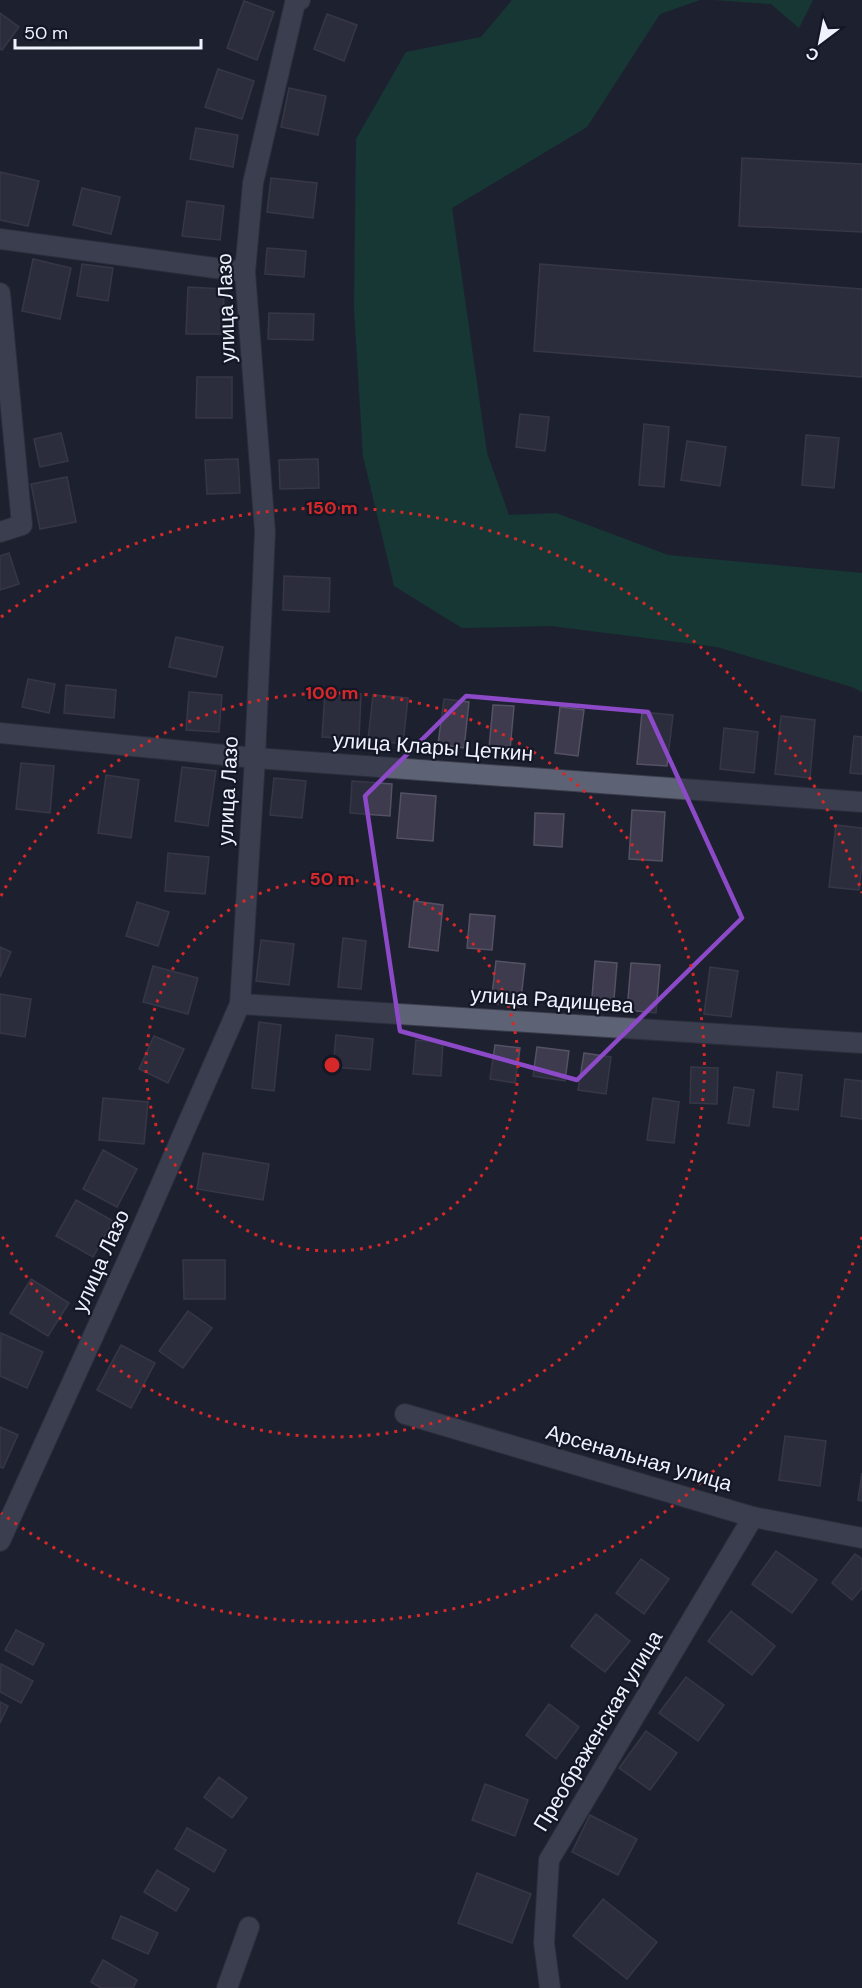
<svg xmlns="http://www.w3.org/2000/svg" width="862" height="1988" font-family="'DM Sans',sans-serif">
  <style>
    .forest { fill: #0f5338 }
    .building { fill: #3d3b4d; stroke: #545164; stroke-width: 1.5 }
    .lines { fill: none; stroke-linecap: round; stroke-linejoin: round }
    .street-casing { stroke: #3b3d4b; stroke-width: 22 }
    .street { stroke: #5e6275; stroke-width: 20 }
    .marked { fill: none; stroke: #8d4ac8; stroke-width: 4.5; stroke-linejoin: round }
    .ring { fill: none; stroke: #d62828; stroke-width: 3; stroke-dasharray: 3 6 }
    .labels { text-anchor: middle; stroke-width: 4.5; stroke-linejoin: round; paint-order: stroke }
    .street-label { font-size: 21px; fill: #f0f3fe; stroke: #141726 }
    .centre { fill: #d62828; stroke: #141726; stroke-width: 3 }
    .ring-label { font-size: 18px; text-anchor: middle; font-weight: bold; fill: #d62828; stroke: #141726; stroke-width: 4.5; stroke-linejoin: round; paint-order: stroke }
  </style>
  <rect width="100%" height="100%" fill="#1d2130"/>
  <!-- forest -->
  <g class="forest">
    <polygon points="512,0 700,0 660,14 587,127 452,208 487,453 509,515 556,513 668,555 862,573 862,692 852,687 717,647 551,626 462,628 394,586 363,456 354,310 356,139 406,52 481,37"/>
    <polygon points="713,0 813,0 799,28 771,4"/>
  </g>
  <!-- building -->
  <g class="building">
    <polygon points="244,1 274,12 257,60 227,48"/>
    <polygon points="0,13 19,27 2,50 0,49"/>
    <polygon points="327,14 357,25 344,61 314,49"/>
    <polygon points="218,69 254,81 242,119 205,107"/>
    <polygon points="289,88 326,96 318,135 281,127"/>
    <polygon points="196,128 238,135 233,167 190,159"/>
    <polygon points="742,158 862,164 862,232 739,226"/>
    <polygon points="0,172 39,181 28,226 0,220"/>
    <polygon points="271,178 317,183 313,218 267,212"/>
    <polygon points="82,188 120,197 111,234 73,225"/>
    <polygon points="187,201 224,206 220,240 182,236"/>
    <polygon points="267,248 306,251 304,277 265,274"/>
    <polygon points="33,259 71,268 60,319 22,311"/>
    <polygon points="82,264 113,268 108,301 77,296"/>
    <polygon points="540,264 862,289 862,377 534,351"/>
    <polygon points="188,287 224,289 223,334 186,334"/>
    <polygon points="269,313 314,314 313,340 268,339"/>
    <polygon points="197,377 232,377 232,418 196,418"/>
    <polygon points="520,414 549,417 545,451 516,447"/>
    <polygon points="644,424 669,427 664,487 639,485"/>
    <polygon points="61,433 68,461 40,467 34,439"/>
    <polygon points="806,435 839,438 834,488 802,485"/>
    <polygon points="687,441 726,447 720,486 681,480"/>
    <polygon points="238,459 240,493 207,494 205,460"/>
    <polygon points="318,459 319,488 280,489 279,460"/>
    <polygon points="67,477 76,522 40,529 31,484"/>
    <polygon points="9,553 19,584 0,590 0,556"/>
    <polygon points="284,576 330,578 329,612 283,610"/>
    <polygon points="176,637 223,647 216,677 169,667"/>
    <polygon points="28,679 55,684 49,713 22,707"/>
    <polygon points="66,685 116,690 114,718 64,713"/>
    <polygon points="189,692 222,695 219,732 186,730"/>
    <polygon points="325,692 361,694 359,739 322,737"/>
    <polygon points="373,695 408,698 403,744 368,740"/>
    <polygon points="444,699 469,702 464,748 438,744"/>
    <polygon points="493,705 514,706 510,750 489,748"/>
    <polygon points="560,707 584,710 578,756 555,753"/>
    <polygon points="642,712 673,715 667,766 637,764"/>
    <polygon points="781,716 815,720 810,778 775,774"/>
    <polygon points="724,728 758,732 754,773 720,769"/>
    <polygon points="854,736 862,737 862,774 850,773"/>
    <polygon points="21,763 54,766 50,813 16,809"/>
    <polygon points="182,767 216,771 208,826 175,821"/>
    <polygon points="106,775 139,780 131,838 98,833"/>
    <polygon points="274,778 306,781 302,818 270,815"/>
    <polygon points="352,781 392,784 390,816 350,813"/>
    <polygon points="401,793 436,796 433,841 397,838"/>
    <polygon points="632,810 665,812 662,861 629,859"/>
    <polygon points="535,813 564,814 562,847 534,845"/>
    <polygon points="836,825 862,828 862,862 859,890 829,887"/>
    <polygon points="168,853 209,857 205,894 165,891"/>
    <polygon points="414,901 443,905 438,951 409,947"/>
    <polygon points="137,902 169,912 158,946 126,936"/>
    <polygon points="470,914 495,916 492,950 467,948"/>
    <polygon points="343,938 366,941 361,989 338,987"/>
    <polygon points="261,940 294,944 289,985 256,981"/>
    <polygon points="0,947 11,952 0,977"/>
    <polygon points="496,961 525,964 520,1007 491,1003"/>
    <polygon points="595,961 617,963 613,1011 591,1009"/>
    <polygon points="631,963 660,965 656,1013 627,1010"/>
    <polygon points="153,966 198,978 188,1014 143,1002"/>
    <polygon points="710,967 738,971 731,1017 704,1014"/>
    <polygon points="0,994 31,999 25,1037 0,1033"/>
    <polygon points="259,1022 281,1025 274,1091 252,1088"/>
    <polygon points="336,1035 373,1039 370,1070 333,1067"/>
    <polygon points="154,1036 184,1049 168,1083 139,1069"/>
    <polygon points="416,1040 443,1042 441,1076 413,1074"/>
    <polygon points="495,1045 520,1048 515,1083 490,1079"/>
    <polygon points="537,1047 569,1051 565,1081 533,1076"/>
    <polygon points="584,1053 611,1057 606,1094 578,1090"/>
    <polygon points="691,1067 718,1068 717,1104 690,1103"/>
    <polygon points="777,1072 802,1075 798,1110 773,1107"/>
    <polygon points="845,1079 862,1081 862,1119 841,1116"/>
    <polygon points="734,1087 754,1090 749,1126 728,1123"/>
    <polygon points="103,1098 148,1102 144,1144 99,1140"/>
    <polygon points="653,1098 679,1102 674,1143 647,1140"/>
    <polygon points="103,1150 137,1169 117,1207 83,1189"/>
    <polygon points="203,1153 269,1164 263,1200 197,1189"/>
    <polygon points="76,1200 113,1221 93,1257 56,1236"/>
    <polygon points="183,1260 225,1260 225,1299 184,1299"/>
    <polygon points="31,1279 69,1303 48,1336 10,1313"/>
    <polygon points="188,1311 212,1328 183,1368 159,1351"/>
    <polygon points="1,1333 43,1352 27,1388 0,1376"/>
    <polygon points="121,1345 155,1363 131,1408 97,1390"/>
    <polygon points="0,1427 18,1435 3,1468 0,1467"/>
    <polygon points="785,1436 826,1441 820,1486 779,1480"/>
    <polygon points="862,1473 862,1501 858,1500"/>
    <polygon points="776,1551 817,1580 792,1613 752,1584"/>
    <polygon points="855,1554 862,1559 862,1588 852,1600 832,1583"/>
    <polygon points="641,1559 669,1579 644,1614 616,1593"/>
    <polygon points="731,1611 775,1646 752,1675 708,1641"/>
    <polygon points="596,1614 630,1641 605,1672 571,1646"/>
    <polygon points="16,1630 44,1644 33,1665 5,1650"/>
    <polygon points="1,1664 33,1681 21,1703 0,1692"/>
    <polygon points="686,1677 724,1705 698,1741 659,1713"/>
    <polygon points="0,1702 8,1706 0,1723"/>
    <polygon points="549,1704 579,1727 556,1759 526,1735"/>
    <polygon points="646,1731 677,1753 650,1790 619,1768"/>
    <polygon points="219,1777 247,1798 232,1818 204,1797"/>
    <polygon points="485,1784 528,1800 515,1836 472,1820"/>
    <polygon points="590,1815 637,1839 618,1875 572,1852"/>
    <polygon points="187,1828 226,1850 214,1872 175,1849"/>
    <polygon points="157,1870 189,1889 176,1911 144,1892"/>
    <polygon points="477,1873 531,1894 512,1943 458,1923"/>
    <polygon points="603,1899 657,1942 627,1979 573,1936"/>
    <polygon points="121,1916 158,1933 148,1954 112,1938"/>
    <polygon points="103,1960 137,1980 133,1988 101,1988 91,1982"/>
  </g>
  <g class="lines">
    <defs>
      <g id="street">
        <polyline points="0,239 245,272"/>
        <polyline points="0,293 22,525 0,532"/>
        <polyline points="0,733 255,758 862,802"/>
        <polyline points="240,1004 862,1043"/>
        <polyline points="405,1414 753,1517 862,1538"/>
        <polyline points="0,1541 131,1253 240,1004 255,758 265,532 245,272 253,183 295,3 300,0"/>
        <polyline points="227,1988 249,1927"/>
        <polyline points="550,1988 544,1943 549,1860 753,1517"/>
      </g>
    </defs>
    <!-- street casing -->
    <use href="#street" class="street-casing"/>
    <!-- street -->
    <use href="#street" class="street"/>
  </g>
  <!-- marked area -->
  <path d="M0 0H862V1988H0ZM466,696L648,712L742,918L577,1080L400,1031L365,796Z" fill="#1d2130" fill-opacity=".55" fill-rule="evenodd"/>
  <path class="marked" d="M466,696L648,712L742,918L577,1080L400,1031L365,796Z"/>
  <!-- distance rings -->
  <g class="ring">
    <circle cx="332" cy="1065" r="186"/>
    <path d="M1 896A372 372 0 1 1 1 1234"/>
    <path d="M862 1237A557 557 0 0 1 1 1513M1 617A557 557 0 0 1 862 893"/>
  </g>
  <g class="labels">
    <!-- street labels -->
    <g class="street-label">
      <text transform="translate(226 308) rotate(-92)" y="7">улица Лазо</text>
      <text transform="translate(433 747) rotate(4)" y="7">улица Клары Цеткин</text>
      <text transform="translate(228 791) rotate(-87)" y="7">улица Лазо</text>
      <text transform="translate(552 1000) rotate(4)" y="7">улица Радищева</text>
      <text transform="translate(101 1261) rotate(-66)" y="7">улица Лазо</text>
      <text transform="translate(639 1458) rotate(16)" y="7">Арсенальная улица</text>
      <text transform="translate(598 1731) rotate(-59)" y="7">Преображенская улица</text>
    </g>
  </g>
  <circle cx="332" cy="1065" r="9" class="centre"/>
  <g class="ring-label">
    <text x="332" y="514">150 m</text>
    <text x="332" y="699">100 m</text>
    <text x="332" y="885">50 m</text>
  </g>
  <!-- north arrow -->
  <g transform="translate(820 42) rotate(212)" stroke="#141726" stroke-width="4.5" paint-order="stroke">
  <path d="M0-4.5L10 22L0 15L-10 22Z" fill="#f0f3fe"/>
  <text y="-9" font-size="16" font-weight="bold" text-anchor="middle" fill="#f0f3fe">С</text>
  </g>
  <!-- scale -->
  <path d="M15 39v9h186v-9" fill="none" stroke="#f0f3fe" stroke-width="3"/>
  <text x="24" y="39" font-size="18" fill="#f0f3fe" stroke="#141726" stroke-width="4.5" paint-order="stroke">50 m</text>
</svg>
